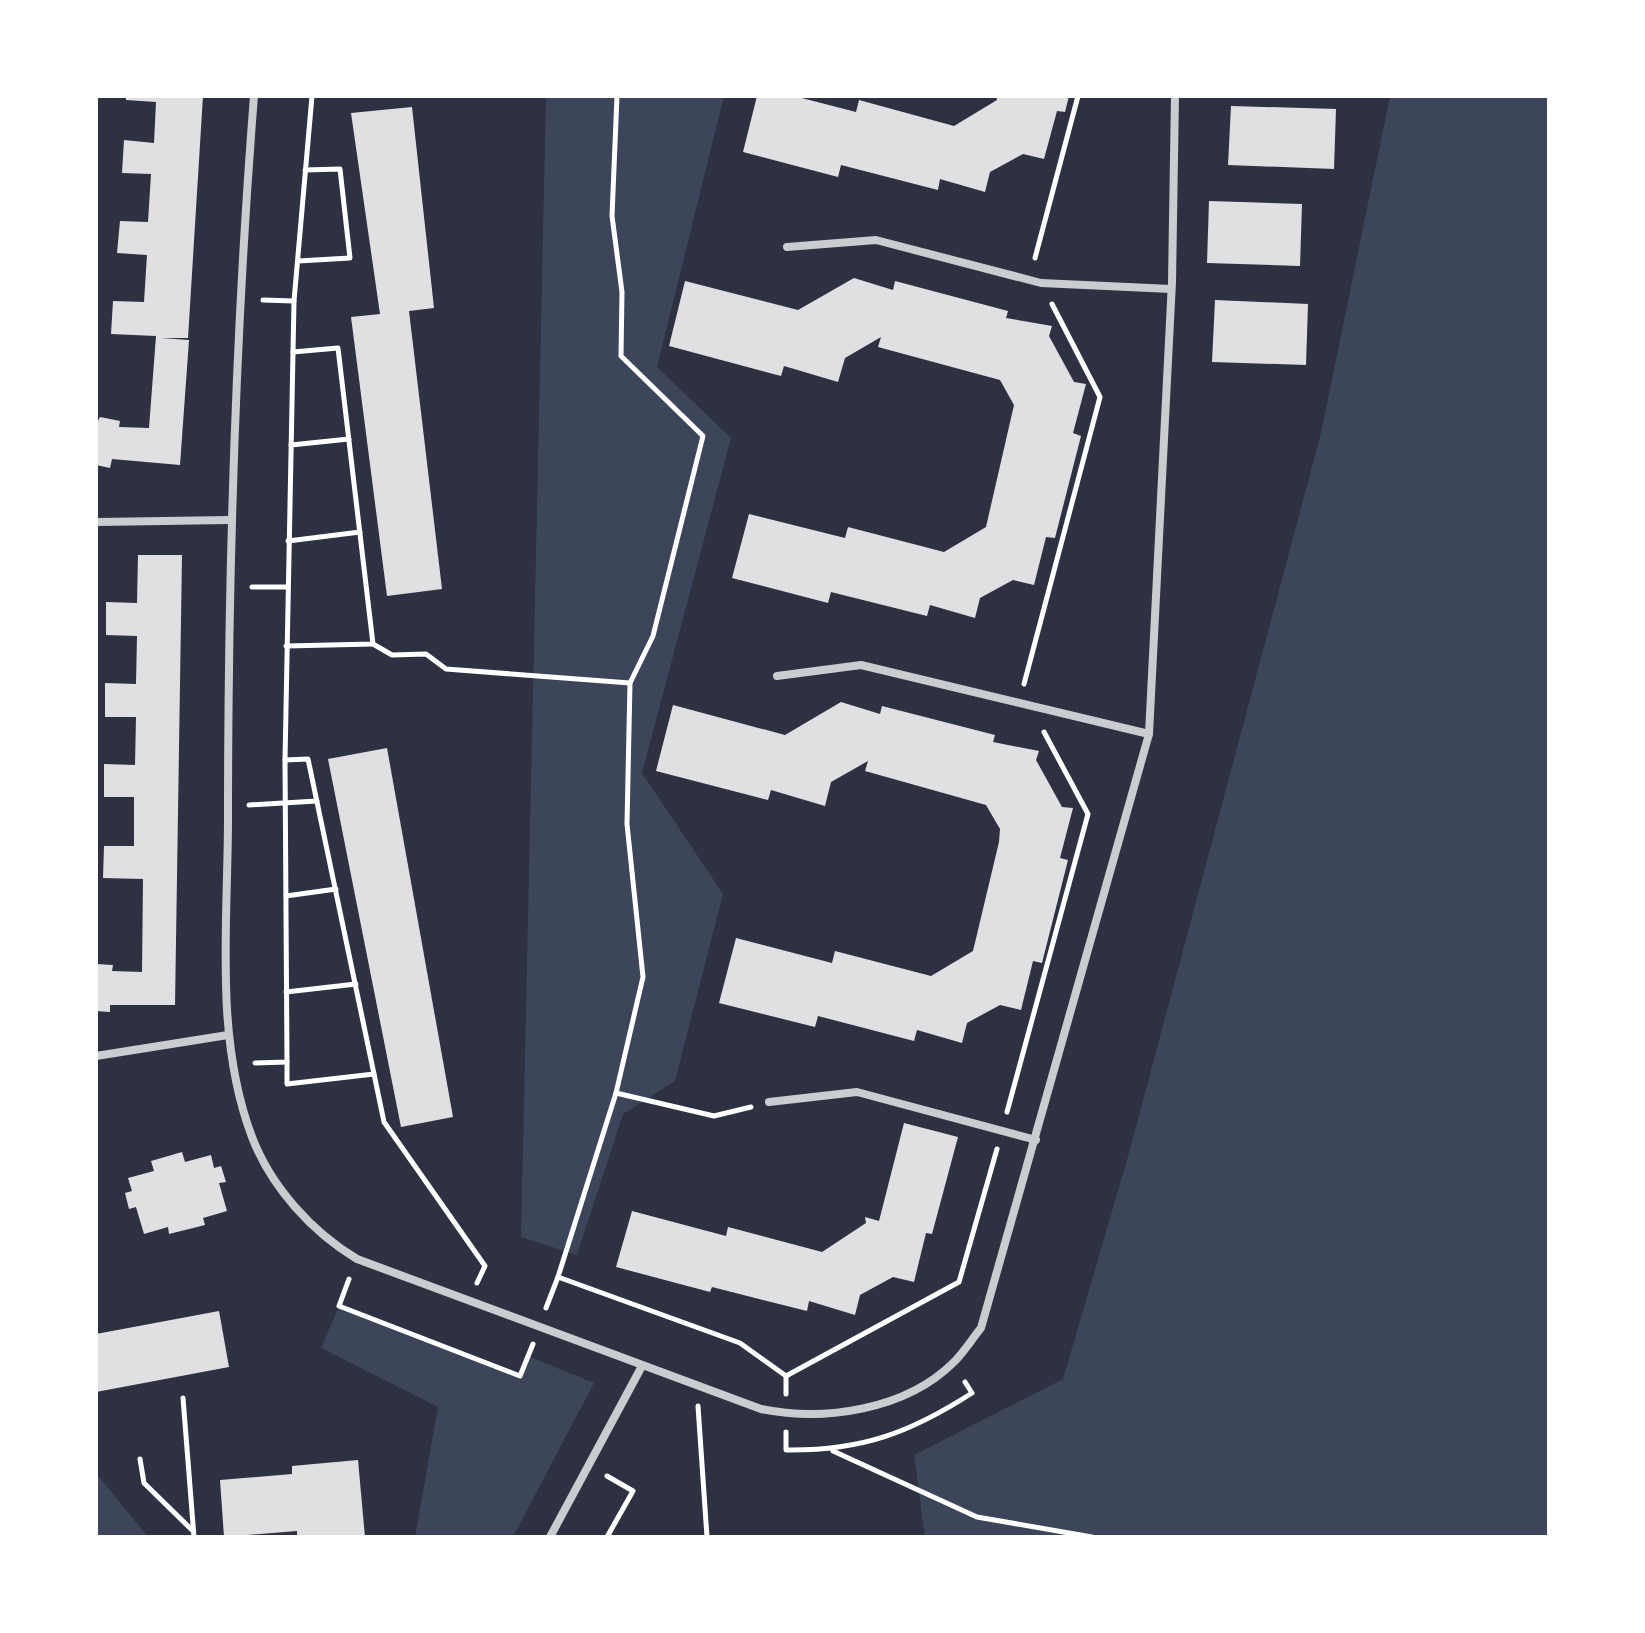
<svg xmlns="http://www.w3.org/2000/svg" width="1645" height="1633" font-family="Mulish,sans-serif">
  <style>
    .green { fill: #3c4559 }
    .building { fill: #e0e0e3 }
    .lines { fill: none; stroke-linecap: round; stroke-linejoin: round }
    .path { stroke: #fff; stroke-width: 5 }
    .minor { stroke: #caccd0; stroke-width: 8 }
  </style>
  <rect width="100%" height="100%" fill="#2d3142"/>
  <!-- green -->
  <g class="green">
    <polygon points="546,96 724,96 657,367 731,438 642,773 723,894 675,1081 623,1114 577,1255 521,1237"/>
    <polygon points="1390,96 1549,96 1549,1537 925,1537 914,1455 1063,1379 1129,1153 1321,433"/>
    <polygon points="339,1306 520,1376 528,1356 594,1383 513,1537 415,1537 438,1407 321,1348"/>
    <polygon points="96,1473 148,1537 96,1537"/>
  </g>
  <!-- building -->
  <g class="building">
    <polygon points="126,96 203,96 188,338 161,338 189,340 180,465 112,459 110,468 96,465 96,425 100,417 120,421 119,427 149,428 156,336 111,334 113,301 144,302 147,255 117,253 120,221 148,222 151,174 122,173 124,140 154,143 156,102 126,100"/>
    <polygon points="757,96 794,96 856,112 859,100 954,126 997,100 996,96 1069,96 1065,112 1057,111 1044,159 1023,154 990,172 985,192 940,179 938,190 841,165 838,177 743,152"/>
    <polygon points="1231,106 1336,109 1334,169 1228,165"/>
    <polygon points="412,107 434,308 409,311 442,589 387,596 351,317 380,314 351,113"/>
    <polygon points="1209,201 1302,204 1300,266 1207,263"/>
    <polygon points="854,278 893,290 895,281 1008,311 1006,318 1052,326 1049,336 1074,382 1086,384 1073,433 1081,436 1055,538 1046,537 1034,585 1013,580 980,598 975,618 930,605 927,616 831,592 828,603 732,578 749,514 845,538 848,527 944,552 986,527 1014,405 1000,380 878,347 881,337 845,358 838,382 784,366 781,376 669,346 685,281 798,310"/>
    <polygon points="1215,300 1308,304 1306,365 1212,362"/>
    <polygon points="138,555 182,555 175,1005 110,1005 110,1012 96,1011 96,964 113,965 112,971 142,972 143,879 103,878 104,846 134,846 134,797 104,797 104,764 135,765 136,717 105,717 105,683 136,684 137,636 106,635 106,602 137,603"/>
    <polygon points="841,702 880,714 882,706 995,735 993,742 1039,751 1036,760 1062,807 1073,808 1060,858 1068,860 1042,963 1033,961 1021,1010 1000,1005 967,1023 962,1043 917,1030 914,1041 818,1016 815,1027 719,1003 736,938 832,963 835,951 931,976 973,951 999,842 1000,829 986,805 865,771 868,761 831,782 825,806 771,790 768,800 656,771 673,705 785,735"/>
    <polygon points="387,748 453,1117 401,1127 328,759"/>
    <polygon points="904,1123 958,1137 932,1234 926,1233 914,1282 893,1277 860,1295 855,1315 809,1301 807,1311 712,1287 710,1292 616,1267 632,1211 726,1236 728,1227 822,1252 866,1223 865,1217 879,1221"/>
    <polygon points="182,1152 185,1162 211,1155 214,1168 221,1166 226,1182 219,1183 227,1211 203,1218 205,1225 169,1234 168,1227 144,1234 136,1207 129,1209 125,1193 132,1191 128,1178 154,1171 151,1161"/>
    <polygon points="219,1311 229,1367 96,1392 96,1334"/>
    <polygon points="358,1460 365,1537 297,1537 297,1531 224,1537 220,1480 292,1474 292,1466"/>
  </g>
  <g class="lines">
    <!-- path -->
    <g class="path">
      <polyline points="1035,258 1078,96"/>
      <polyline points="298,261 350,258 340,169 305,170"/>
      <polyline points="263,300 294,301"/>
      <polyline points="291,445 349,439"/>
      <polyline points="288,541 360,532"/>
      <polyline points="252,587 287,587"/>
      <polyline points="373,644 392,655 426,654 446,669 630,683"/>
      <polyline points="286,646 373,644 338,348 293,352"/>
      <polyline points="1024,684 1100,397 1052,304"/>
      <polyline points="285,760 308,759 374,1074 287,1084 287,1062"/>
      <polyline points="249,805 317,801"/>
      <polyline points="286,896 336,889"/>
      <polyline points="286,992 356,984"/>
      <polyline points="255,1063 287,1062 285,760 294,301 312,96"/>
      <polyline points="374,1074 384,1122 485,1266 477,1283"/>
      <polyline points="616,1093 714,1116 751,1107"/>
      <polyline points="1007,1112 1088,814 1044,732"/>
      <polyline points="558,1277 616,1093 643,977 627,824 630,683 653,636 703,436 621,356 622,292 612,216 617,96"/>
      <polyline points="349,1279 339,1306 520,1376 533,1344"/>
      <polyline points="546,1308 558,1277 740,1343 786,1376 786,1394"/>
      <polyline points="786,1376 959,1282 997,1149"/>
      <polyline points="183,1398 194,1537"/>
      <polyline points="698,1406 707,1537"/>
      <path d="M786,1432V1450C861,1451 910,1433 972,1393L965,1382"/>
      <polyline points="833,1451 977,1517 1092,1537"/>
      <polyline points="140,1459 144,1483 193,1531"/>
      <polyline points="607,1537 633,1491 607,1476"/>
    </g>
    <!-- minor -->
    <g class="minor">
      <path d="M254,96C235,337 228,577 228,818C228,923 214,1037 252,1137C271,1187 312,1232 357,1259L761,1409C824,1422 906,1410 954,1362C964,1352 972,1339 981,1328L1149,734L1172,282L1175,96"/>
      <polyline points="787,247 876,240 1041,283 1171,289"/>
      <polyline points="96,522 230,520"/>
      <polyline points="777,676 861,665 1149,734"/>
      <polyline points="96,1056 228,1035"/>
      <polyline points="769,1102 857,1092 1036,1140"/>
      <polyline points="550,1537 642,1366"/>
    </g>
  </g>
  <!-- border -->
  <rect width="1645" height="1633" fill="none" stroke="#ffffff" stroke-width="196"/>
</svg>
